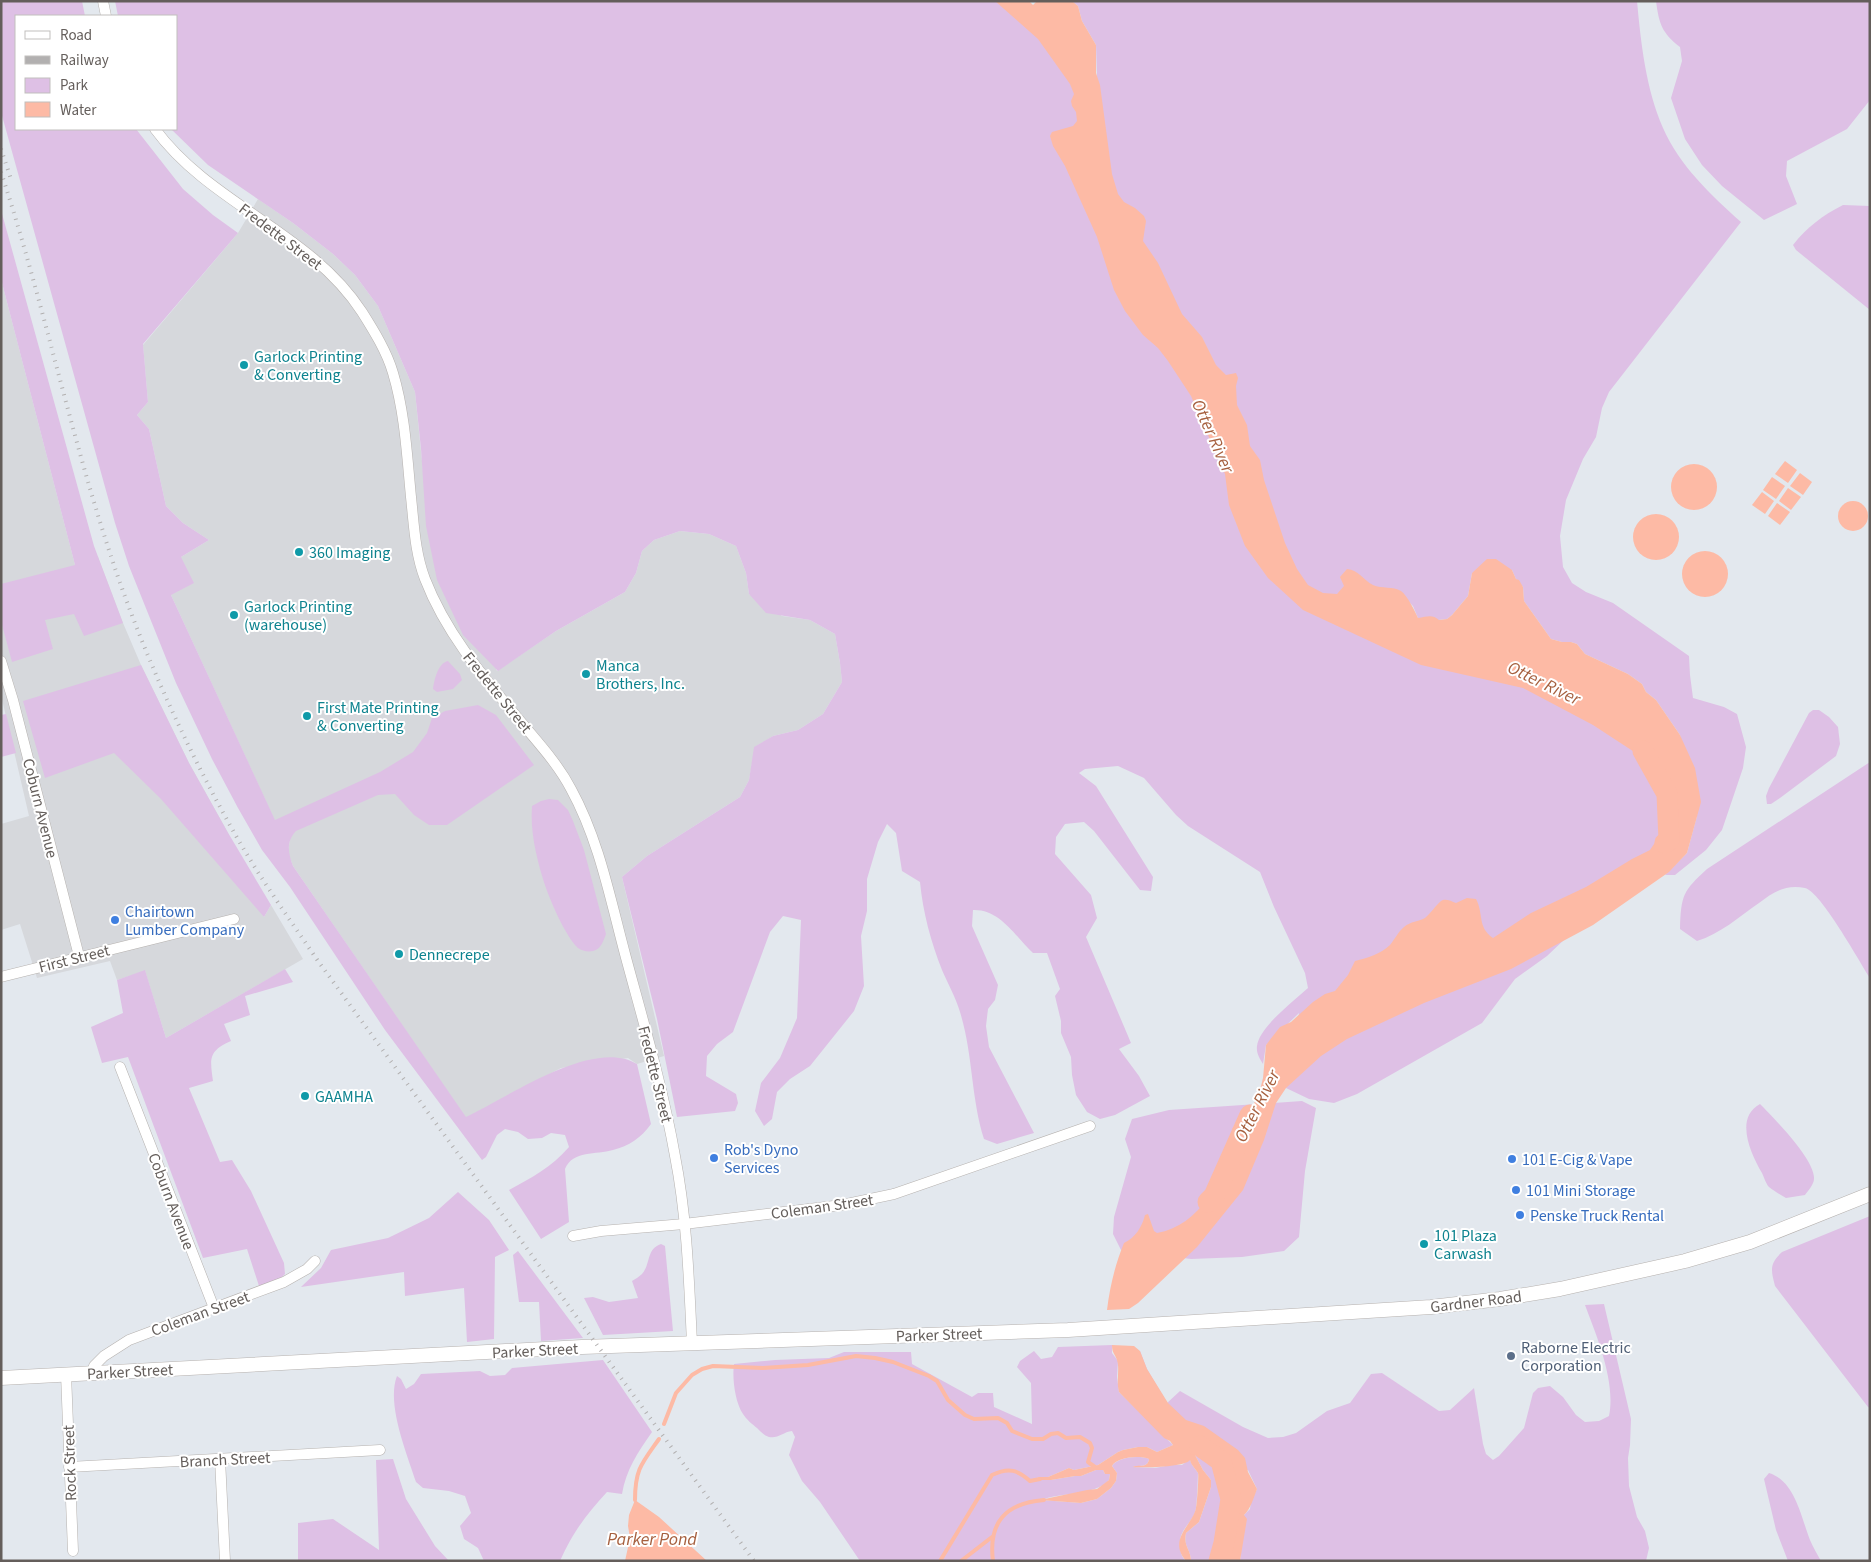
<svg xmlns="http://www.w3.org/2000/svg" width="1871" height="1562" font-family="'Source Sans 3',sans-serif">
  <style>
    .industrial { fill: #d6d8dc }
    .green { fill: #dec0e5 }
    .water { fill: #fdbaa5 }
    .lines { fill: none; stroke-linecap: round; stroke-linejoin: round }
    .stream { stroke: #fdbaa5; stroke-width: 4 }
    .river { stroke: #fdbaa5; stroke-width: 21 }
    .street-casing { stroke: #b6b2af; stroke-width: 11 }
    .secondary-casing { stroke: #b6b1ae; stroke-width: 15 }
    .street { stroke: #fff; stroke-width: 10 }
    .secondary { stroke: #fff; stroke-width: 14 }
    .rail { stroke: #b2b0b0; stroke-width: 4; stroke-dasharray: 1 6; stroke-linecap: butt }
    .culture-dot { fill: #0f9aa8; stroke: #fff; stroke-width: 2 }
    .shop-dot { fill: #3f7fe0; stroke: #fff; stroke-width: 2 }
    .service-dot { fill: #5c6f8a; stroke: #fff; stroke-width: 2 }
    .labels { text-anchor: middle; stroke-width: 4; stroke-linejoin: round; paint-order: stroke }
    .street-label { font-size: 16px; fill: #645e5b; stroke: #fff }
    .culture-label { font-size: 16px; fill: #0d838f; stroke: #fff; text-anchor: start }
    .shop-label { font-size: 16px; fill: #366cbe; stroke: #fff; text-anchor: start }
    .service-label { font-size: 16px; fill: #4e5e75; stroke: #fff; text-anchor: start }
    .water-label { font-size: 18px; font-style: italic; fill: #a6603f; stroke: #fff }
  </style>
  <rect width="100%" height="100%" fill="#e3e8ee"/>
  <!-- industrial -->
  <g class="industrial">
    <polygon points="258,199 293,223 333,254 355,275 378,306 415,392 424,481 497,671 556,631 625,592 636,573 642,551 654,540 680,531 709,534 736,546 746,573 749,594 782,616 810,620 835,634 840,663 842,682 823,714 798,730 773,736 755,747 749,780 740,797 647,856 622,877 664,1056 637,1064 628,1058 561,1068 466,1118 293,866 288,853 290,838 275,821 171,595 181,557 209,540 183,523 166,506 149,429 137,415 148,402 143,345 238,233"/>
    <polygon points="1,279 75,565 98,557 123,623 141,665 189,763 227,831 264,917 271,905 303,959 166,1038 145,971 117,980 110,961 37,978 20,924 1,930 1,824 29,816 1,695"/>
  </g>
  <!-- green -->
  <g class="green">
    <path d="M1,1H82L85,16H16V129H136L183,189L213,215L238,233L143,344L148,402L137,415L149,429L166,506L183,523L209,540L181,557L194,583L171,595L275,820L380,772L413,752L427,733L432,718L445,711L478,705L496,715L534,765L447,825H429L414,815L395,794L378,795L296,831C286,842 288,852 293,866L466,1117C507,1098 593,1037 637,1064L651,1124C641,1138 629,1146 613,1150C596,1155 573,1150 565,1169L569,1222L541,1239L509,1190C531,1178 552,1167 569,1147L565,1135L551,1133L542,1138L528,1139L518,1132L505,1129L497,1135L486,1157L482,1160L385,1030L290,887L262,850L238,808L212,759L176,683L129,566L115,523L1,112Z"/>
    <path d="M115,1H1014L1097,77L1096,45L1082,21L1078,6L1072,1H1637C1641,44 1646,89 1663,128C1679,165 1711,195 1741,222L1609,392L1602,408L1596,437L1583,459L1566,500L1560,536L1563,567L1572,583L1586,592L1613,603L1689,656L1690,675L1693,698L1724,707L1737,714L1746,747L1743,768L1722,830L1706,850L1675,875H1665L1687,853L1697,816L1680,735L1656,700L1646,692L1642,684L1628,674L1585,654L1577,644L1571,642H1562L1551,639L1524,601L1523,587L1516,579L1512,570L1472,573L1468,596L1452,615L1447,619L1438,620L1418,618L1413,606L1408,601L1389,612L1486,656L1638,744L1666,788L1670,806L1668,817L1669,840L1547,956L1515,979L1482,1023L1357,1094L1334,1103L1309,1099L1286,1088L1299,1013L1266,1045L1263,1064C1260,1059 1256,1053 1257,1046C1259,1027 1294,1001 1308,988L1305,973L1274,907L1260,872L1188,826L1176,815L1144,778L1118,766L1085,769L1079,773L1096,786L1153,877L1151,891L1140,890L1094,831L1084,822L1065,824L1056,837L1055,854L1091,895L1097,918L1086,937L1131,1043L1119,1049L1139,1076L1150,1096L1115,1115L1100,1119L1087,1112L1076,1095L1072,1075L1071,1057L1061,1033V1021L1055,996L1060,989L1047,953H1033C1015,936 1000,909 973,910L972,926L998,985L995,1000L988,1009L986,1026L989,1047L1034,1133L997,1144L984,1139C971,1098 973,1054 960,1012C956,998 948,984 942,970C931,942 923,913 920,882L902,871L896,833L887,824L878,842L867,879V911L861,936L864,986L854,1011L810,1066L790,1079L777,1092L772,1119L764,1126L755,1111L761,1083L780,1058L797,1018L801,920L783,916L770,932L733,1032L717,1044L707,1056L706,1076L736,1094L738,1103L735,1111L677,1117L657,1019L622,877L647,856L740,797L749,780L754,747L773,736L798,730L823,714L842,682L840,663L835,634L810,620L766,613L749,594L746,573L736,546L709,534L680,531L654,540L642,551L636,573L625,592L556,631L498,671L463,635L437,580L426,526L421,449L415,392L378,306L355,275L333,254L293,223L208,165L171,129H176V16H118Z"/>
    <path d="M1656,1H1870V100L1847,129L1787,161L1786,176L1797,204L1764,220L1722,186L1702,165L1685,139L1671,98L1682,61L1680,47C1662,33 1659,24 1656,1Z"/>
    <path d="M1843,205L1870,206V310L1796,250L1793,245C1806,228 1823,215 1843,205Z"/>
    <polygon points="1,210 94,546 123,623 84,636 74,614 45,620 53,649 12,662 1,621 1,584 75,565 1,279"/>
    <path d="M448,661L460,674L462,680L453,689L437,692L433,689C434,680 438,663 448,661Z"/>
    <polygon points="141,665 189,763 227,831 271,905 264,917 161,799 114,753 45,778 23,701"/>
    <polygon points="1813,710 1819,710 1829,717 1838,727 1840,744 1836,756 1780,798 1771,804 1767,804 1766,796 1769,788 1809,713"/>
    <polygon points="6,714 16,753 1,757 1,715"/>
    <path d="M1870,762V978C1859,961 1821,892 1805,888C1786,884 1773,892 1759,903C1739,917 1720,934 1697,941L1680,929C1681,895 1683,891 1707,869Z"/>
    <path d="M549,799L558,800L568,810L573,821L584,850L606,934C603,942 601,949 593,951C588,952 582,951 578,948C565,936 548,896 543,879C536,856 530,830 532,806L541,801Z"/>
    <path d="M285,969L293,982L245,996L250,1015L224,1024L231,1041C208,1051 210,1059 213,1081L189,1088L220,1162L232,1160L251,1191L284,1263L285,1274L280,1279L259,1286L247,1249L203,1258L128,1057L102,1063L91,1027L123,1013L117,980L145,970L166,1038Z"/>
    <polygon points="1302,1101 1316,1108 1305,1171 1299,1237 1284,1251 1242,1257 1191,1259 1121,1250 1113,1234 1114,1217 1131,1157 1125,1139 1132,1119 1169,1110"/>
    <path d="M1760,1104C1773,1117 1816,1161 1814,1179C1814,1184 1808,1191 1805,1195L1786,1198C1781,1195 1774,1191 1769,1187C1766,1184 1764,1177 1762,1173C1751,1154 1734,1118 1760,1104Z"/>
    <polygon points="458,1192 489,1220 509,1250 495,1257 494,1339 467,1342 464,1288 405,1296 404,1272 301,1287 321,1268 331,1250 388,1238 429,1218"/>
    <path d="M1870,1216V1408L1868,1407L1775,1286C1771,1270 1769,1264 1782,1252Z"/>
    <path d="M661,1244L665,1246L673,1331L603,1335L584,1298L593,1297L609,1302L638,1298L632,1281C635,1279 639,1277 642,1274C651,1264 646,1249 661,1244Z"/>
    <polygon points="518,1251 583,1338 541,1341 539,1302 519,1302 513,1255"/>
    <path d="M1604,1304L1631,1419L1630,1445L1628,1458L1629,1486L1637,1517L1645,1531L1649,1548L1646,1561H1240L1244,1515L1250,1509L1251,1501L1257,1489L1248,1470L1224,1466C1233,1497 1224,1530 1216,1561H1191C1191,1550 1183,1546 1186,1533L1199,1522L1211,1487V1480L1203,1470L1195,1455L1197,1452H1204L1209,1454L1140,1395V1351L1147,1369L1167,1403L1180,1391L1243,1427L1268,1438L1283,1437L1296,1433L1327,1411L1350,1403L1371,1374L1382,1373L1439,1411L1450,1410L1474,1388L1483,1444L1486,1454L1493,1460L1499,1456L1524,1428L1533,1393L1538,1388L1550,1386L1563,1397L1576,1415L1585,1422L1599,1421L1609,1416C1616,1382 1597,1337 1585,1305Z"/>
    <path d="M1112,1345V1353L1118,1361L1117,1377L1119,1392L1173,1445L1157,1452L1147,1447H1138L1123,1450L1118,1452L1098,1465L1074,1470L1069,1468L1048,1477H1039L1035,1479L1051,1480L1075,1476H1081L1096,1470H1103L1105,1474H1110L1109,1480C1095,1496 1061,1492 1041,1500L1081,1503L1097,1499L1111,1488L1116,1481L1117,1473L1112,1466C1118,1457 1139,1455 1149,1459C1148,1468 1138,1465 1133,1467L1155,1468L1171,1465H1182L1190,1459C1191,1465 1195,1468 1198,1473C1198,1474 1197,1504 1196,1508C1194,1523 1178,1528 1180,1547C1181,1553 1181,1556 1186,1561H860L820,1502L802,1481L789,1455L795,1437L792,1431C783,1432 778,1439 769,1437C765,1436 761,1432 757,1428C752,1424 746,1419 743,1414C735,1402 732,1378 734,1364L775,1360L829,1358L844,1352H911L912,1364L972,1397L978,1393H993L994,1407L1032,1424L1031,1383L1017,1367L1020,1361L1034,1351L1041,1359L1052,1357L1058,1347Z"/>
    <path d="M603,1360L652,1432C638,1452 626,1470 622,1494L607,1492C586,1515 573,1532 560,1561H484L478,1548L464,1539L460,1526L471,1513L465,1496L449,1491L423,1488L416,1482C407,1454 386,1404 397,1376L401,1379L406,1389L414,1384L421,1374L480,1371L490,1376L505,1375L512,1368Z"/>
    <polygon points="393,1459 406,1499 435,1546 449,1561 298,1561 298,1523 333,1519 379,1550 376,1460"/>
    <path d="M1769,1473C1795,1481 1801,1517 1810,1540C1813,1547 1817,1554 1821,1561H1788L1776,1530L1764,1479Z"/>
  </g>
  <!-- water -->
  <g class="water">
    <path d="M995,1H1029L1033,5L1037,1H1072L1078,6L1082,21L1096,45V73L1100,85L1112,174L1118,194L1124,202L1135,208L1144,216L1146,221L1143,241L1158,263L1182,314L1202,337L1216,365L1226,375L1236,373L1238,378L1236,386L1237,405L1247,425L1250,446L1260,460L1264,480L1285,543L1297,569L1308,585L1323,593L1337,594L1344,586L1340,577L1347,569C1359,570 1363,580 1373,585C1382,589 1393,586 1401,591C1407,595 1415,611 1418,618C1427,617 1432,614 1439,620L1447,619L1452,615L1468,596L1472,573L1487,559H1496L1512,570L1516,579L1519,580L1523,587L1524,601L1551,639L1562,642H1571L1577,644L1585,654L1628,674L1642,684L1646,692L1656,700L1680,735L1695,768L1701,802L1687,853L1669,872L1593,925L1511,969L1424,1003L1347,1039L1321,1056L1286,1088L1276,1103L1264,1140L1243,1190L1197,1247L1138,1303L1129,1309L1107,1310C1110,1286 1115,1265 1124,1243C1135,1238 1142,1227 1145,1215L1148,1214L1154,1231L1157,1233C1200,1226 1223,1178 1239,1142L1232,1129L1241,1120L1245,1121L1247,1119L1260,1090L1263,1078L1266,1045L1280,1027L1291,1022L1313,1002L1325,994L1335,991L1348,975L1355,961C1368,958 1380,954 1390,945C1395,939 1398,932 1404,927C1411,921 1418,922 1425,918C1431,913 1436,905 1441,901C1445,898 1451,901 1456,903L1467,898L1476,899C1484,914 1477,927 1493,938L1531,913L1586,887L1632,859L1650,850L1666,826L1670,806L1666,788L1645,759L1593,725L1523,688L1421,665L1303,610L1268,578L1245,546L1229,505L1225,474L1191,396L1168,361L1158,348L1143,335L1125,311L1114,290L1097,237L1065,166L1053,146L1050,136L1052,132L1073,126L1077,121L1076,112L1072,106L1071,101L1074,94L1070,84L1038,39Z"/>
    <polygon points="1785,461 1797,470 1788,483 1775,474"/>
    <circle cx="1694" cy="487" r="23"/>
    <polygon points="1800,473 1812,482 1803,495 1790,486"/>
    <polygon points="1772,477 1785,486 1776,499 1763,490"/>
    <polygon points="1788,488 1801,497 1791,510 1779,501"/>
    <polygon points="1762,492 1774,501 1765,514 1752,505"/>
    <circle cx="1853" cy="516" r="15"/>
    <polygon points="1777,503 1790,512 1780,525 1768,516"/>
    <circle cx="1656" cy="537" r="23"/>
    <circle cx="1705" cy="574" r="23"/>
    <path d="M1112,1345L1134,1346L1140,1351L1147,1369L1168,1403L1186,1420L1204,1426L1238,1450L1245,1458L1248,1472L1257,1489C1254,1497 1250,1510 1244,1515L1247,1519L1240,1561H1216L1227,1508L1228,1478L1224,1465L1204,1452H1197L1195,1455L1203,1470L1211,1480V1487L1199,1522L1186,1533C1183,1546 1191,1550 1191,1561H1186C1167,1539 1193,1525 1196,1508C1197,1505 1199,1475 1198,1473C1195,1468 1191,1465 1190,1460C1185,1467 1144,1468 1133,1467C1137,1464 1148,1469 1149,1459C1139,1455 1117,1457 1112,1466L1117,1473L1116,1481L1111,1488L1097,1499L1081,1503L1040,1500L1087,1490L1097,1489L1109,1480L1110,1474H1105L1103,1470H1096L1081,1476H1075L1051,1480H1034L1039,1477H1048L1069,1468L1074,1470L1098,1465L1118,1452L1123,1450L1138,1447H1147L1157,1452L1173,1445L1170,1441L1164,1438L1119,1392C1116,1381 1120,1369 1117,1360C1115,1354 1112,1353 1112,1345Z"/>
    <polygon points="635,1500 659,1517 707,1561 625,1561 630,1538 628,1526 629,1515"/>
  </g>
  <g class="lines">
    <!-- stream -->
    <g class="stream">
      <polyline points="664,1424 676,1393 692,1375 702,1369 713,1366 763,1368 808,1365 856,1356 875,1358 893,1362 929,1376 937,1381 948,1400 965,1415 974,1419 998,1418 1007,1423 1012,1431 1032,1439 1043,1439 1051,1434 1058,1433 1066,1438 1080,1437 1090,1443 1092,1448 1088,1462 1095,1467"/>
      <polyline points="1192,1453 1208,1452"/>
      <path d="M635,1500C635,1469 642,1463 659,1439"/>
      <path d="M940,1561L992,1475C1009,1467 1018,1470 1030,1481L1040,1479"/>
      <polyline points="961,1561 992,1537"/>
      <path d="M993,1561C988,1522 1006,1503 1044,1500"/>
    </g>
    <!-- river -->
    <g class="river">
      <polyline points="1643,751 1667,794 1669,840 1665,843"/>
      <polyline points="1208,1202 1214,1196 1250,1115"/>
      <polyline points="1200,1446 1221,1461 1231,1499 1224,1543 1219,1561"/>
    </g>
    <defs>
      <g id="street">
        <polyline points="103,1 106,16"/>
        <path d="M155,129C211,205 310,232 362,312C374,331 387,352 393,373C405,413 407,456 411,497C414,525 415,553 425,579C447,636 487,681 526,728C542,747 559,766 571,789C599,840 610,898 625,954C643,1021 663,1088 675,1156C687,1217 689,1280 692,1343"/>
        <polyline points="1,661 13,700 79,956"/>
        <polyline points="1,977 234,919"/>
        <polyline points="120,1067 214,1308"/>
        <polyline points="573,1236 601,1231 684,1224 842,1205 894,1194 1090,1126"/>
        <polyline points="93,1373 94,1366 104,1356 129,1340 284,1282 307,1269 315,1261"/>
        <polyline points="66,1374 73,1551"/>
        <polyline points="220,1459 225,1561"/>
        <polyline points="69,1467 380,1450"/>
      </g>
      <polyline id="secondary" points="1,1378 582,1347 1068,1330 1431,1307 1500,1299 1560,1289 1685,1261 1750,1242 1870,1194"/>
    </defs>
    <!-- street casing -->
    <use href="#street" class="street-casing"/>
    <!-- secondary casing -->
    <use href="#secondary" class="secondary-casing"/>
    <!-- street -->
    <use href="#street" class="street"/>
    <!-- secondary -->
    <use href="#secondary" class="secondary"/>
    <!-- rail -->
    <g class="rail">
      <polyline points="1,149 12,182"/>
      <path d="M1,172C45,306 72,444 118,577C148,663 187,748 231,827C257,874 288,917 318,961L754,1561"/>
    </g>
  </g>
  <!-- markers -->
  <g class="culture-dot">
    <circle cx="244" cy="365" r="5"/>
    <circle cx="299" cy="552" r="5"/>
    <circle cx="234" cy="615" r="5"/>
    <circle cx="586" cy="674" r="5"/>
    <circle cx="307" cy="716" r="5"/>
    <circle cx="399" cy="954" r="5"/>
    <circle cx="305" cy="1096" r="5"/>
    <circle cx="1424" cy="1244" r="5"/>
  </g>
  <g class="shop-dot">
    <circle cx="115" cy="920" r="5"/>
    <circle cx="714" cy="1158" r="5"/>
    <circle cx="1512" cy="1159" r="5"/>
    <circle cx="1516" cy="1190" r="5"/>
    <circle cx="1520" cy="1215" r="5"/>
  </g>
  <circle class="service-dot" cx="1511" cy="1356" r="5"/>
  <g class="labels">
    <!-- street labels -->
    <g class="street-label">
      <text transform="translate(281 236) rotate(37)" y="6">Fredette Street</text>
      <text transform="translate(498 692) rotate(51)" y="6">Fredette Street</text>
      <text transform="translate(41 808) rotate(76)" y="6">Coburn Avenue</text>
      <text transform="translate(74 958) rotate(-14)" y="6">First Street</text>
      <text transform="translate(656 1074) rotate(76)" y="6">Fredette Street</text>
      <text transform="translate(172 1201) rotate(69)" y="6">Coburn Avenue</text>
      <text transform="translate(822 1206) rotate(-8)" y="6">Coleman Street</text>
      <text transform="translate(1476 1301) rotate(-7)" y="6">Gardner Road</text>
      <text transform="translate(200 1313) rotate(-20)" y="6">Coleman Street</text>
      <text transform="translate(939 1334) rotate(-2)" y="6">Parker Street</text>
      <text transform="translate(535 1350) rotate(-3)" y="6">Parker Street</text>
      <text transform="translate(130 1371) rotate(-3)" y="6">Parker Street</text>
      <text transform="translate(225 1459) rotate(-3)" y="6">Branch Street</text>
      <text transform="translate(69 1463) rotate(-92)" y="6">Rock Street</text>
    </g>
    <!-- culture labels -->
    <g class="culture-label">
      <text x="254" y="362">Garlock Printing<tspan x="254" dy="18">&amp; Converting</tspan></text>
      <text x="309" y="558">360 Imaging</text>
      <text x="244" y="612">Garlock Printing<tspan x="244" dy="18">(warehouse)</tspan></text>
      <text x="596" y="671">Manca<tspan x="596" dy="18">Brothers, Inc.</tspan></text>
      <text x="317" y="713">First Mate Printing<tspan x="317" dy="18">&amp; Converting</tspan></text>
      <text x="409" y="960">Dennecrepe</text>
      <text x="315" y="1102">GAAMHA</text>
      <text x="1434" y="1241">101 Plaza<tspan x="1434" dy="18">Carwash</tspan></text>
    </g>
    <!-- shop labels -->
    <g class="shop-label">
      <text x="125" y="917">Chairtown<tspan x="125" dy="18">Lumber Company</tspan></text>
      <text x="724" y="1155">Rob's Dyno<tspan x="724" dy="18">Services</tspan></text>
      <text x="1522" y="1165">101 E-Cig &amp; Vape</text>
      <text x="1526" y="1196">101 Mini Storage</text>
      <text x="1530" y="1221">Penske Truck Rental</text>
    </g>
    <!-- service labels -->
    <g class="service-label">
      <text x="1521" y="1353">Raborne Electric<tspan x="1521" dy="18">Corporation</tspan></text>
    </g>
    <!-- water labels -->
    <g class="water-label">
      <text transform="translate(1213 436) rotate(66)" y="6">Otter River</text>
      <text transform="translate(1544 683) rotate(26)" y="6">Otter River</text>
      <text transform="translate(1257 1106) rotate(-63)" y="6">Otter River</text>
      <text x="652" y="1545">Parker Pond</text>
    </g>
  </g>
  <!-- border -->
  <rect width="1871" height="1562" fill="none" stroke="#645e5b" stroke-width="5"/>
  <!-- legend -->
  <rect x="15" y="15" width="162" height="115" fill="#ffffff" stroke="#c1bfbd"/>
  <rect x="25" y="31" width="25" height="8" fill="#ffffff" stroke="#c1bfbd"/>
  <text x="60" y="40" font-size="15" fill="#645e5b">Road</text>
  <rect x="25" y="56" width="25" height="8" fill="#b2b0b0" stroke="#c1bfbd"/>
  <text x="60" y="65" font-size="15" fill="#645e5b">Railway</text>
  <rect x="25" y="78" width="25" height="15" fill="#dec0e5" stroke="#c1bfbd"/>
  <text x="60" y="90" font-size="15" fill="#645e5b">Park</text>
  <rect x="25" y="102" width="25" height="15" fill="#fdbaa5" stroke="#c1bfbd"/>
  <text x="60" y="115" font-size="15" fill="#645e5b">Water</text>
</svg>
